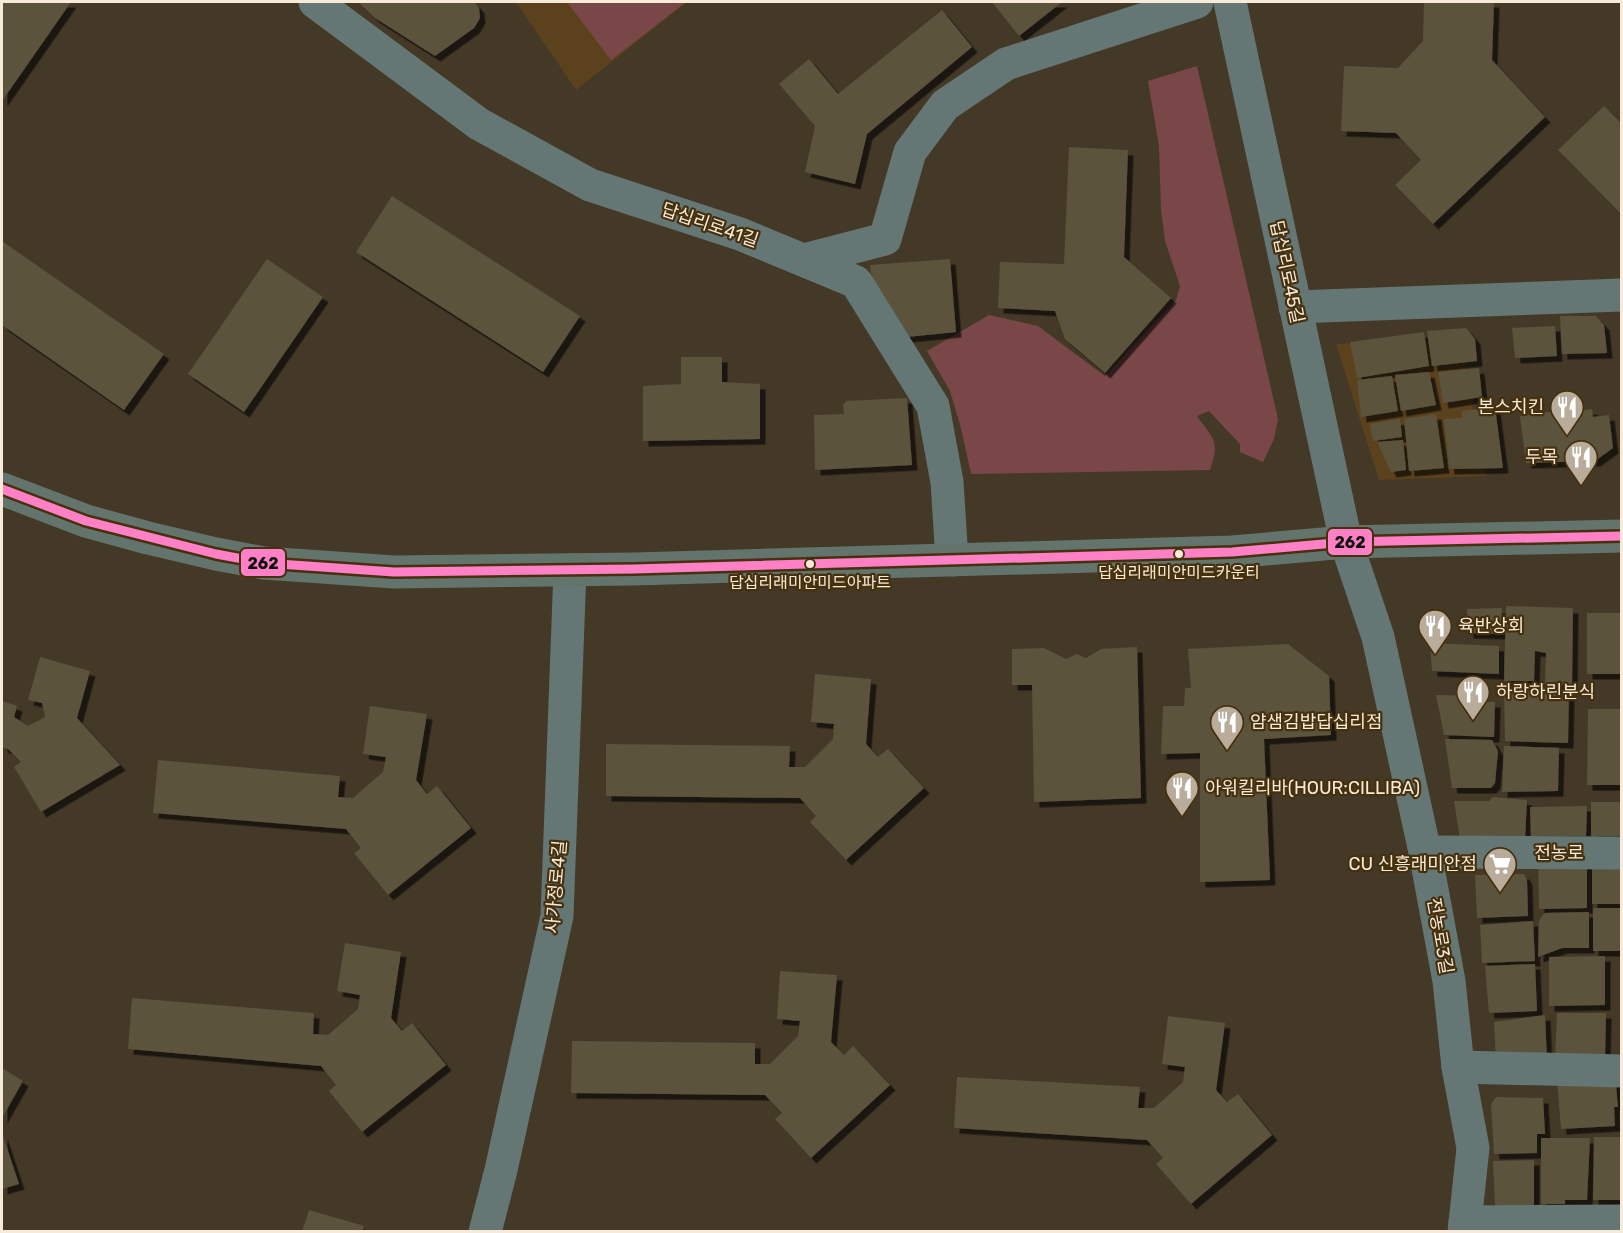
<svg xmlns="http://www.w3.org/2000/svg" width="1623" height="1233" font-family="Rubik,'Noto Sans KR',sans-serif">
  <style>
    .built { fill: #5b421d }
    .green { fill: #7a4748 }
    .building { fill: #5b523d; filter: url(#shadow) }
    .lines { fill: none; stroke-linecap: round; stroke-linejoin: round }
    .minor { stroke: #647774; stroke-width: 33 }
    .major { stroke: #63746d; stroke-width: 33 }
    .bus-1-casing { stroke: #46310f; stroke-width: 14 }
    .bus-1 { stroke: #ff80c5; stroke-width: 9 }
    .bus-dot { fill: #f8ead8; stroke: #46310f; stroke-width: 2 }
    .labels { text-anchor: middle; stroke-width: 4.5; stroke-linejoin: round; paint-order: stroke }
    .bus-label { font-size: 16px; fill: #f8ead8; stroke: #46310f }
    .street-label { font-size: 18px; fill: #f8ead8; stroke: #46310f }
    .poi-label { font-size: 18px; fill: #f8ead8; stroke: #46310f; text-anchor: start }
    .line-badge { stroke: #46310f; stroke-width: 2 }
    .pale-badge-label { font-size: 16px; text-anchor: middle; font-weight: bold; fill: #111 }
  </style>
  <defs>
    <filter id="shadow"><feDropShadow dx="5.5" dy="5.5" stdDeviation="0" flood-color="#0009"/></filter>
  </defs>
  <rect width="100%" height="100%" fill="#443827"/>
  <!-- built -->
  <g class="built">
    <polygon points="516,2 687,2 576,90"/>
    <polygon points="1460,339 1486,476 1379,480 1336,344"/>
  </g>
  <!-- green -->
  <g class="green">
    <polygon points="567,2 686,2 611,60"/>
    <path d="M1197,66L1278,419L1274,439L1263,462L1240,452V444L1209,411L1197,416C1214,440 1220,440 1210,470L971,474L961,428L950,391L927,351L989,315L1038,326L1105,376L1176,300L1180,286L1165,241L1161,210L1159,146L1148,81Z"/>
  </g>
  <!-- building -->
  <g class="building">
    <polygon points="2,2 71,2 2,101"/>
    <polygon points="358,2 474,2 479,8 480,18 474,28 435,56 375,18"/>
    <polygon points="992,2 1062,2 1019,36"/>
    <polygon points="1424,2 1494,2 1492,60 1545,117 1433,224 1395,185 1421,160 1396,133 1341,131 1344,66 1398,68 1423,41"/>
    <polygon points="942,10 972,47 867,134 855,184 805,172 815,126 779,84 809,59 838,94"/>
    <polygon points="1604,106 1622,124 1622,215 1558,150"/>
    <polygon points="1069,147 1128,150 1124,257 1171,298 1105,373 1065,339 1055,311 998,308 1000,262 1064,264"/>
    <polygon points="392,196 580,316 543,372 356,252"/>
    <polygon points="2,241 164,354 124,410 2,325"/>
    <polygon points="267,259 323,297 244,412 188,374"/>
    <polygon points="950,259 956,332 907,337 875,303 870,265"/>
    <polygon points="1560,316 1596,316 1604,325 1607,353 1562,354"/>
    <polygon points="1555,326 1557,356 1515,358 1512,328"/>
    <polygon points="1466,328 1475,339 1477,361 1432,366 1427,331"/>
    <polygon points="1424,332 1429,366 1357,378 1350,342"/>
    <polygon points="681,357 722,357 722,382 760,384 760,439 643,441 643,386 681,384"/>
    <polygon points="1479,368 1482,397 1443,403 1438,372"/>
    <polygon points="1429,372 1436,405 1401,411 1395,375"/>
    <polygon points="1392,376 1398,411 1361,417 1357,380"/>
    <polygon points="907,398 912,465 815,470 814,415 844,414 843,405 846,401"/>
    <polygon points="1495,407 1503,468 1449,469 1444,419 1462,418 1462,411"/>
    <polygon points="1572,409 1572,412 1592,409 1593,417 1609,415 1613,448 1595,461 1526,463 1520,416"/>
    <polygon points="1436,414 1444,468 1409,471 1404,419"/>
    <polygon points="1400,419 1402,437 1373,441 1370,424"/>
    <polygon points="1403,440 1406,470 1391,472 1377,442"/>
    <polygon points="1506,606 1573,608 1572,686 1545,684 1546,653 1535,651 1534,681 1504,681"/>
    <polygon points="1502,608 1501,634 1468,633 1467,609"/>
    <rect x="1587" y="613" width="35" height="61"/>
    <polygon points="1430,643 1499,646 1499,674 1432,671"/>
    <polygon points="1288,644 1329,676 1331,735 1264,739 1270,880 1200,882 1200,753 1161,754 1163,706 1184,706 1185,688 1191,688 1188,649"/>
    <polygon points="1137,647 1141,798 1034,802 1032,685 1012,685 1012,649 1044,648 1066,659 1077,654 1086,658 1101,649"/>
    <polygon points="40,657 90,671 77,718 120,765 41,812 14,767 21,762 8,749 2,747 2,701 17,706 14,717 28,726 45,717 42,703 28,700"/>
    <polygon points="815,674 871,679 866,744 878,757 888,749 924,788 846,860 810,822 816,816 800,798 606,796 606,744 790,746 789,767 805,767 833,739 834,724 811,722"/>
    <polygon points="1504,689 1569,691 1568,743 1505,741"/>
    <polygon points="1436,695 1480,696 1480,702 1495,702 1494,737 1444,735"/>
    <polygon points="370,706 427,714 416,780 427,794 437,786 471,828 388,895 354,853 361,848 346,829 153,813 158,760 340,776 338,797 353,798 383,772 386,757 363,754"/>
    <polygon points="1588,709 1622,709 1622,785 1587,785"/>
    <polygon points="1445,739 1492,740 1498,751 1495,783 1491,788 1452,788"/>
    <polygon points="1504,746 1559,748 1558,791 1502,792"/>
    <polygon points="1493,797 1527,800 1525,839 1460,839 1454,801 1489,801"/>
    <rect x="1591" y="802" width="31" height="34"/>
    <polygon points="1587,806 1586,836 1531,836 1530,807"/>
    <polygon points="1587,858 1587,908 1539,909 1538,860"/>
    <rect x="1592" y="860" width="30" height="44"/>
    <polygon points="1524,874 1527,880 1528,916 1477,918 1475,875"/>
    <rect x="1593" y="908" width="29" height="43"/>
    <polygon points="1589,912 1589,948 1562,948 1538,957 1539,921 1544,913"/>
    <polygon points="1533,921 1535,961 1482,963 1480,925"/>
    <polygon points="345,943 401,952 391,1018 402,1031 412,1023 446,1065 362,1132 329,1091 336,1085 321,1066 128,1049 132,998 314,1013 313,1034 328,1035 358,1009 360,995 337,991"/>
    <polygon points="1605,956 1605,1005 1549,1006 1549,957"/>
    <polygon points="1535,964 1537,1011 1489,1013 1485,966"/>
    <polygon points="780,971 837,975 831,1042 844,1055 853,1046 890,1085 811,1158 775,1119 782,1113 765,1095 571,1093 572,1041 755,1043 755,1064 770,1064 798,1036 800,1021 777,1019"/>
    <polygon points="1557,1013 1606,1013 1605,1059 1555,1059"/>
    <polygon points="1545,1015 1547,1061 1496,1060 1494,1022"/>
    <polygon points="1168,1016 1225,1023 1216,1090 1227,1102 1238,1094 1272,1135 1191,1204 1156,1164 1163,1158 1147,1140 954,1128 957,1077 1140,1087 1138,1108 1154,1108 1183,1082 1185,1067 1162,1064"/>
    <polygon points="2,1068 23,1081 2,1118"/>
    <polygon points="1615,1075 1618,1107 1614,1107 1615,1126 1561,1129 1557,1079"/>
    <polygon points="1496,1097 1543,1098 1545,1134 1537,1134 1537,1153 1494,1154 1491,1104"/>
    <polygon points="2,1133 19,1184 2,1189"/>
    <polygon points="1594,1137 1622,1137 1622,1200 1593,1200"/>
    <polygon points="1541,1138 1590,1138 1587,1200 1565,1200 1565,1204 1541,1204"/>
    <polygon points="1534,1160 1534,1206 1495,1206 1493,1161"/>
    <polygon points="309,1210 364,1226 362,1232 302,1232"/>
  </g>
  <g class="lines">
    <!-- minor -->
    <g class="minor">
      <polyline points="315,2 479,124 590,185 740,234 856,282 933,406 947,482 952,560"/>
      <polyline points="1230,2 1346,542 1378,637 1425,852 1449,981 1458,1067 1473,1148 1464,1232"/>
      <polyline points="804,260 885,239 910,152 945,105 1006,64 1197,2"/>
      <polyline points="1295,307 1622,295"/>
      <polyline points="1425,852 1622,853"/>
      <polyline points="1458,1067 1622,1071"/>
      <polyline points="1465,1222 1622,1221"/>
      <polyline points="485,1232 501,1170 557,916 570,570"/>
    </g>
    <!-- major -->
    <polyline class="major" points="2,489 86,521 148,538 216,554 264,563 394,572 634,569 1232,552 1346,542 1622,536"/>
    <defs>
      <polyline id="bus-1" points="2,489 86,521 216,554 264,563 394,572 634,569 1232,552 1346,542 1622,536"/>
    </defs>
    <!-- bus-1 casing -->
    <use href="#bus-1" class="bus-1-casing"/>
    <!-- bus-1 -->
    <use href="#bus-1" class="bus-1"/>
  </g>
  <!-- icons -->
  <defs>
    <symbol id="restaurant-pin" viewBox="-11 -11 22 30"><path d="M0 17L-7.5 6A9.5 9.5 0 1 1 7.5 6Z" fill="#b9ac9a" stroke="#46310f"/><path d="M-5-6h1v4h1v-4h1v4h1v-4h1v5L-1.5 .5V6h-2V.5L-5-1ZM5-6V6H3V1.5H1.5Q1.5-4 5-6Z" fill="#fff"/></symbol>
    <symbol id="supermarket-pin" viewBox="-11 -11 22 30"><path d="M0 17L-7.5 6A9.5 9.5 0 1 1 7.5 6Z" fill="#b9ac9a" stroke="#46310f"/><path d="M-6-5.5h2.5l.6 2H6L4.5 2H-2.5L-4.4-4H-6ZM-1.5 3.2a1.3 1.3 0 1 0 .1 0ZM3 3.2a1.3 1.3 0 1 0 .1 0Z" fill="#fff"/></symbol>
  </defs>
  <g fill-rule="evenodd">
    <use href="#restaurant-pin" x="1548" y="388" width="38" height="52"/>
    <use href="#restaurant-pin" x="1562" y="438" width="38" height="52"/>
    <use href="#restaurant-pin" x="1416" y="607" width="38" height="52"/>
    <use href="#restaurant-pin" x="1454" y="673" width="38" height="52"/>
    <use href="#restaurant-pin" x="1208" y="703" width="38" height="52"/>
    <use href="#restaurant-pin" x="1163" y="769" width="38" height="52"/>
    <use href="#supermarket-pin" x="1481" y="845" width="38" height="52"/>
  </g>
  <!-- markers -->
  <g class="bus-dot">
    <circle cx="1179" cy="554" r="5"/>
    <circle cx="810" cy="564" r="5"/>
  </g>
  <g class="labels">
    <!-- bus labels -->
    <g class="bus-label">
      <text x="1179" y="578">답십리래미안미드카운티</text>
      <text x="810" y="588">답십리래미안미드아파트</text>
    </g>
    <!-- street labels -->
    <g class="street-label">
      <text transform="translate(710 225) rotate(19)" y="6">답십리로41길</text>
      <text transform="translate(1287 272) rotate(78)" y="6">답십리로45길</text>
      <text x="1559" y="859">전농로</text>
      <text transform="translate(556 887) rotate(-85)" y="6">사가정로4길</text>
      <text transform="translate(1440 936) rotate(80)" y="6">전농로3길</text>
    </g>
    <!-- poi labels -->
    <g class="poi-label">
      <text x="1544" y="413" text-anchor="end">본스치킨</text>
      <text x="1558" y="463" text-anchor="end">두목</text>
      <text x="1458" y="632">육반상회</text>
      <text x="1496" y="698">하랑하린분식</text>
      <text x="1250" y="728">얌샘김밥답십리점</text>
      <text x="1205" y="794">아워킬리바(HOUR:CILLIBA)</text>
      <text x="1477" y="870" text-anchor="end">CU 신흥래미안점</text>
    </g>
  </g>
  <g class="line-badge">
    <rect x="1327" y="528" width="46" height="28" rx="6" fill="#ff80c5"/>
    <rect x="240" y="548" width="46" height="29" rx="6" fill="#ff80c5"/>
  </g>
  <g class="pale-badge-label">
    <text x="1350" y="548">262</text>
    <text x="263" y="569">262</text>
  </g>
  <!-- border -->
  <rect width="1623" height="1233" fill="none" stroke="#f8ead8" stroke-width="6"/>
</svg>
